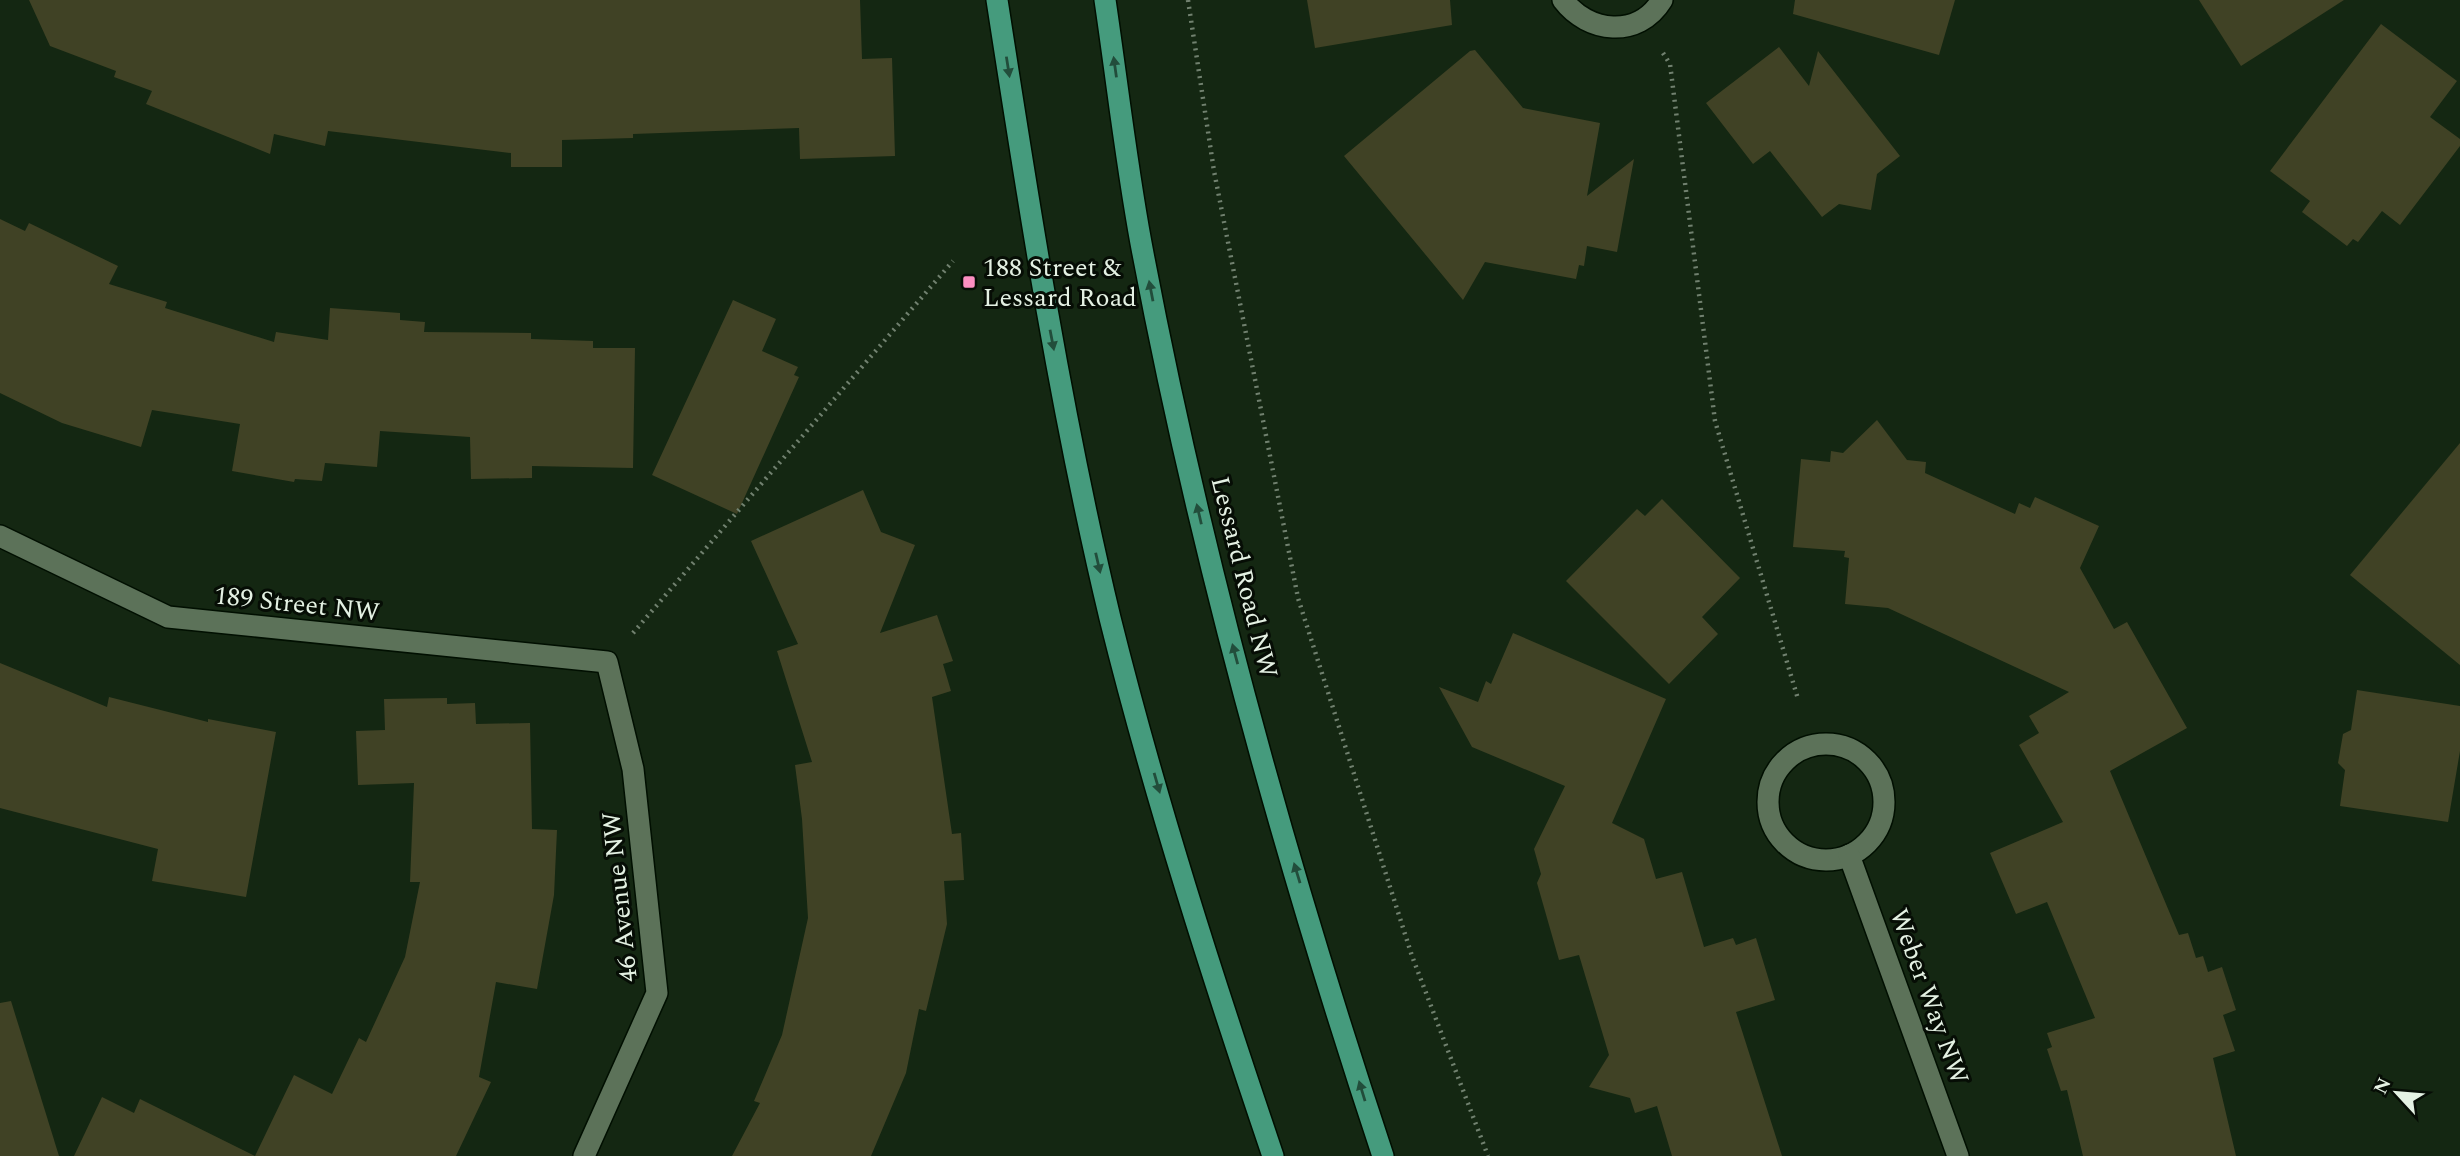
<svg xmlns="http://www.w3.org/2000/svg" width="2460" height="1156" font-family="Spectral,serif">
  <style>
    .building { fill: #404225 }
    .lines { fill: none; stroke-linecap: round; stroke-linejoin: round }
    .minor-casing { stroke: #010f01; stroke-width: 24 }
    .major-casing { stroke: #010f01; stroke-width: 24 }
    .path { stroke: #71816f; stroke-width: 4.5; stroke-dasharray: 2 5; stroke-linecap: butt }
    .minor { stroke: #5c7259; stroke-width: 21 }
    .major { stroke: #459b7d; stroke-width: 21 }
    .oneway { fill: #224d3b }
    .poi-dot { fill: #fc8fc1; stroke: #060d05; stroke-width: 2.5 }
    .labels { text-anchor: middle; stroke-width: 6; stroke-linejoin: round; paint-order: stroke }
    .poi-label { font-size: 26px; fill: #e4f1e3; stroke: #060d05; text-anchor: start }
    .street-label { font-size: 26px; fill: #e4f1e3; stroke: #060d05 }
  </style>
  <rect width="100%" height="100%" fill="#142712"/>
  <!-- building -->
  <g class="building">
    <polygon points="29,0 860,0 862,59 892,58 895,156 800,159 799,128 633,134 633,138 562,140 562,167 511,167 511,153 328,131 325,146 274,134 270,154 146,104 152,91 114,77 116,71 50,46"/>
    <polygon points="1307,0 1450,0 1452,25 1315,48"/>
    <polygon points="1795,0 1955,0 1939,55 1793,14"/>
    <polygon points="2199,0 2344,0 2241,66"/>
    <polygon points="2381,24 2457,81 2430,117 2460,139 2460,146 2400,225 2382,211 2358,242 2353,239 2347,246 2302,212 2310,201 2270,171"/>
    <polygon points="1779,47 1809,86 1818,51 1900,156 1877,174 1871,210 1839,204 1822,217 1770,151 1753,164 1706,103"/>
    <polygon points="1475,50 1523,108 1600,123 1587,196 1634,159 1617,252 1587,246 1584,266 1579,265 1576,279 1485,262 1463,300 1344,156 1470,51"/>
    <polygon points="0,219 25,231 29,223 118,266 109,284 167,302 165,308 274,342 276,332 328,340 330,308 400,313 400,320 425,322 424,332 531,333 531,339 593,341 593,348 635,348 633,468 532,466 532,478 471,479 470,437 380,431 377,467 325,463 322,481 295,479 294,482 232,471 240,424 152,410 141,447 62,423 0,393"/>
    <polygon points="733,300 776,319 762,351 798,367 794,375 799,377 737,514 652,475"/>
    <polygon points="1877,420 1907,460 1926,462 1925,473 2015,514 2019,503 2030,508 2035,497 2099,526 2080,568 2114,629 2127,622 2187,728 2110,771 2179,935 2188,933 2196,958 2203,956 2208,972 2222,967 2236,1010 2223,1015 2235,1051 2213,1058 2236,1156 2083,1156 2067,1090 2061,1091 2047,1049 2052,1047 2047,1033 2095,1018 2047,902 2016,914 1990,853 2063,822 2019,745 2039,733 2029,716 2069,692 1888,608 1845,604 1849,558 1844,557 1845,551 1793,547 1801,459 1830,462 1831,451 1843,453"/>
    <polygon points="2460,443 2460,665 2350,575"/>
    <polygon points="863,490 881,532 915,545 880,633 937,615 953,661 943,664 951,691 932,697 952,834 961,833 964,880 944,881 947,924 926,1011 919,1009 906,1073 871,1156 732,1156 760,1103 754,1101 782,1035 808,918 802,819 795,765 812,762 777,651 798,644 751,541"/>
    <polygon points="1662,499 1740,578 1702,617 1718,634 1669,684 1566,581 1637,509 1645,516"/>
    <polygon points="1513,633 1666,699 1612,823 1644,839 1656,879 1682,872 1704,947 1733,938 1736,945 1756,938 1775,1000 1736,1012 1782,1156 1672,1156 1657,1106 1635,1113 1630,1098 1589,1087 1609,1055 1579,955 1559,960 1537,883 1541,874 1534,849 1565,786 1472,747 1439,687 1478,702 1486,681 1491,684"/>
    <polygon points="0,663 107,707 109,697 208,722 208,719 276,732 246,897 152,881 158,849 0,808"/>
    <polygon points="2357,690 2460,706 2460,751 2448,822 2340,806 2345,770 2338,763 2343,734 2351,730"/>
    <polygon points="447,698 447,704 475,703 476,724 530,723 532,829 557,830 554,895 537,989 496,982 479,1077 491,1082 456,1156 74,1156 102,1097 134,1113 140,1099 255,1156 294,1075 332,1094 359,1038 366,1042 405,957 420,882 410,882 414,783 358,785 356,731 385,730 384,699"/>
    <polygon points="11,1001 59,1156 0,1156 0,1003"/>
  </g>
  <g class="lines">
    <defs>
      <g id="minor">
        <path d="M1563,0C1588,33 1638,39 1662,0"/>
        <polyline points="0,536 168,617 607,662 633,769 657,993 584,1156"/>
        <circle cx="1826" cy="802" r="58"/>
        <polyline points="1849,855 1958,1156"/>
      </g>
      <g id="major">
        <path d="M997,0C1029,207 1061,414 1110,618C1155,799 1213,979 1273,1156"/>
        <path d="M1105,0C1117,81 1126,162 1141,243C1199,552 1284,858 1383,1156"/>
      </g>
    </defs>
    <!-- minor casing -->
    <use href="#minor" class="minor-casing"/>
    <!-- major casing -->
    <use href="#major" class="major-casing"/>
    <!-- path -->
    <g class="path">
      <polyline points="1188,0 1214,171 1298,598 1412,956 1488,1156"/>
      <polyline points="1663,53 1670,64 1715,421 1798,699"/>
      <polyline points="633,633 953,261"/>
    </g>
    <!-- minor -->
    <use href="#minor" class="minor"/>
    <!-- major -->
    <use href="#major" class="major"/>
  </g>
  <!-- one-way arrows -->
  <defs><path id="oneway-solid" d="M-6-.8H1V-3.2L6.5 0L1 3.2V.8H-6Z" transform="scale(1.75)"/></defs>
  <g class="oneway">
    <use href="#oneway-solid" transform="translate(1008 67) rotate(81)"/>
    <use href="#oneway-solid" transform="translate(1115 67) rotate(-98)"/>
    <use href="#oneway-solid" transform="translate(1151 291) rotate(-101)"/>
    <use href="#oneway-solid" transform="translate(1052 340) rotate(79)"/>
    <use href="#oneway-solid" transform="translate(1199 514) rotate(-103)"/>
    <use href="#oneway-solid" transform="translate(1098 563) rotate(77)"/>
    <use href="#oneway-solid" transform="translate(1235 654) rotate(-105)"/>
    <use href="#oneway-solid" transform="translate(1157 783) rotate(74)"/>
    <use href="#oneway-solid" transform="translate(1297 873) rotate(-107)"/>
    <use href="#oneway-solid" transform="translate(1362 1091) rotate(-107)"/>
  </g>
  <!-- markers -->
  <rect class="poi-dot" x="962" y="275" width="14" height="14" rx="3.5"/>
  <g class="labels">
    <!-- poi labels -->
    <g class="poi-label">
      <text x="983" y="276">188 Street &amp;<tspan x="983" dy="30">Lessard Road</tspan></text>
    </g>
    <!-- street labels -->
    <g class="street-label">
      <text transform="translate(1245 577) rotate(76)" y="9">Lessard Road NW</text>
      <text transform="translate(297 603) rotate(6)" y="9">189 Street NW</text>
      <text transform="translate(619 897) rotate(-96)" y="9">46 Avenue NW</text>
      <text transform="translate(1930 996) rotate(70)" y="9">Weber Way NW</text>
    </g>
  </g>
  <!-- north arrow -->
  <g transform="translate(2397 1093) rotate(296)" stroke="#060d05" stroke-width="5" paint-order="stroke">
  <path d="M0-5L12 26L0 18L-12 26Z" fill="#e4f1e3"/>
  <text y="-10" font-size="19" font-weight="bold" text-anchor="middle" fill="#e4f1e3">N</text>
  </g>
</svg>
